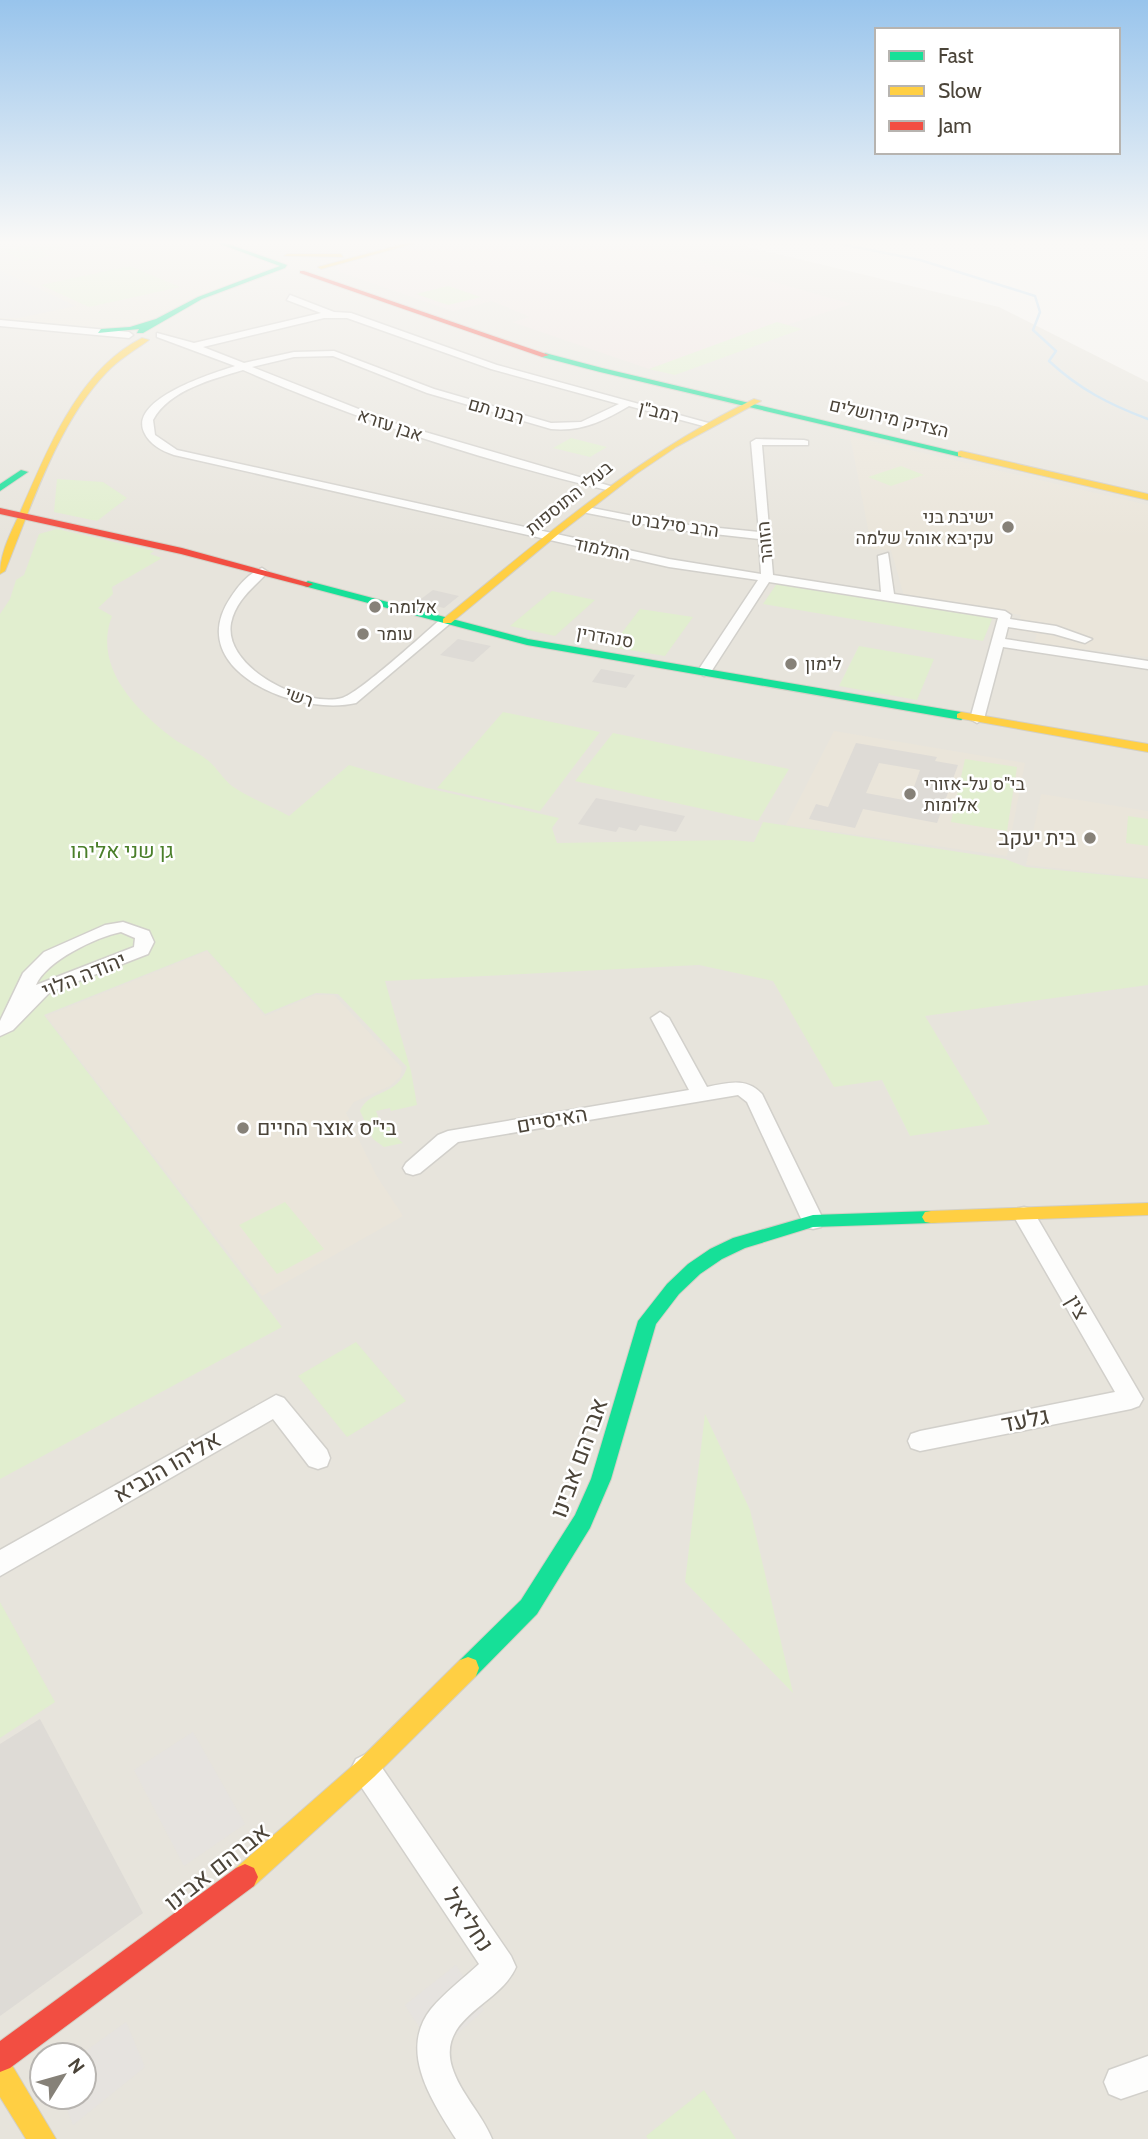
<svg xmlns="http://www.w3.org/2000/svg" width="1148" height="2139" font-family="Cabin,Heebo,sans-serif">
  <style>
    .residential { fill: #e7e4dc; fill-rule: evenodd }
    .education { fill: #eae5da }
    .medical { fill: #eee3df }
    .green { fill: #e1eecf }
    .parking { fill: #e6e3df }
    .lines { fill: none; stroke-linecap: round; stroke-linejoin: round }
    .stream { stroke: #c0ddf1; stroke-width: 2.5 }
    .building { fill: #dedbd6; fill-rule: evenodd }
    .street-casing { stroke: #d2d0cb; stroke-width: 3 }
    .fast-casing { stroke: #d3cfc5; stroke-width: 2 }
    .slow-casing { stroke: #d3cfc5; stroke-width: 2 }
    .jam-casing { stroke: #d3cfc5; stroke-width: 2 }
    .street { fill: #fdfdfc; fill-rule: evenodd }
    .fast { fill: #16e098; fill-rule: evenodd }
    .slow { fill: #ffcf43; fill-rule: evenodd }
    .jam { fill: #f24e42; fill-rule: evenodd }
    .poi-dot { fill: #868178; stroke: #fff; stroke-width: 2.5 }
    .labels { text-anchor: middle; stroke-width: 5; stroke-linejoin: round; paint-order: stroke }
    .far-street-label { font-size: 18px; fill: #4b4439; stroke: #fff }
    .far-poi-label { font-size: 18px; fill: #4b4439; stroke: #fff; text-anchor: start }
    .poi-label { font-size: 21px; fill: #4b4439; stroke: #fff; text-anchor: end }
    .park-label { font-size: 21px; fill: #4a7f2a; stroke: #fff }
    .street-label { font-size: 21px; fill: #4b4439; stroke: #fff }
    .near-street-label { font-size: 24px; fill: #4b4439; stroke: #fff }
  </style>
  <rect width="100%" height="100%" fill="#f4f2ee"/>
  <!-- residential -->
  <path class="residential" d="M0,240H719L999,307L1148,382V2139H0ZM42,2055H84V2097H42Z"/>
  <!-- education -->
  <g class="education">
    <polygon points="39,240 202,240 265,264 255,274 188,299 144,323 107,328 0,319 0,249"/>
    <polygon points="850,436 1148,505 1148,657 1034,643 1037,634 1016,630 1021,615 904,596 891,550 872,549"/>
    <polygon points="834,731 1025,763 1007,856 786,825"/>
    <polygon points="1041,794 1148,811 1148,878 1026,865"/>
    <polygon points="207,951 265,1016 315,995 334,995 402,1068 400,1077 390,1086 354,1102 346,1113 376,1175 403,1216 262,1296 46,1016"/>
  </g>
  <!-- medical -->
  <polygon class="medical" points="441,240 623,240 852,304 649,369 512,322 530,317 492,301 453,311 337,271 338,264"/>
  <!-- green -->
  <g class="green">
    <polygon points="59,240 76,240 86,243 43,252 50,256 24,261 2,250"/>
    <polygon points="85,240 188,240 194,242 117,248 105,248"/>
    <polygon points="130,266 180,287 89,307 41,285"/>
    <polygon points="448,286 481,297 448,305 416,294"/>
    <polygon points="777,322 802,329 675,375 649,369"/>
    <polygon points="571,438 607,447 590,457 553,448"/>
    <polygon points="901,466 924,475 891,486 868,477"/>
    <polygon points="57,479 103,482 127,498 97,521 54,512"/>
    <path d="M57,529L154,551L150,554L162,558L112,587L113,594L98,608L112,616C93,665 133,707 170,736C181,745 195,750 206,759C216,766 222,778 232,786C249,798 271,806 289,816L349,765L427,788L559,818L552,828L557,843L732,840L754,842L763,822L1005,859L1026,867L1148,879V985L925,1016L990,1124L910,1136L882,1080L834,1087L773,981L699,965L385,981L411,1071L417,1105L391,1111L390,1108L376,1111L381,1125L391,1123L396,1137L403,1143L384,1147L373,1139L360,1111C369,1089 398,1097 407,1067L338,994L316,993L265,1014L207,950L44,1015L282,1327L0,1479V614L10,599L16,580L24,575L39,534Z"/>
    <polygon points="778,582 993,617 983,641 763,604"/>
    <polygon points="552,591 595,600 555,636 510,626"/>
    <polygon points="640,609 693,617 665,656 611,647"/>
    <polygon points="859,646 934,659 917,700 839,686"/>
    <polygon points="503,712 600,732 540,811 437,788"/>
    <polygon points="613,733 789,769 758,821 575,781"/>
    <polygon points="965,759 1017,767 1007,831 951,822"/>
    <polygon points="1128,816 1148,819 1148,846 1126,843"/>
    <polygon points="285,1202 324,1249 277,1274 239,1225"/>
    <polygon points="356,1342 406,1401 347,1437 298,1376"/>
    <polygon points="705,1414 750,1510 793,1693 685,1582"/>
    <polygon points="0,1602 55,1702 0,1738"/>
    <polygon points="704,2090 736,2139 648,2139 646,2136"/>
  </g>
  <!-- parking -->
  <g class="parking">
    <polygon points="0,271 1,271 76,306 19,318 0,318"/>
    <polygon points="193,1732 245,1824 184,1866 134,1770"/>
    <polygon points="456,1965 484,2010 436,2053 405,2005"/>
    <polygon points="126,2022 145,2067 73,2125 62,2097 84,2097 84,2055 80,2055"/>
  </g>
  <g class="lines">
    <!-- stream -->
    <path class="stream" d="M821,240L920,260L1035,296L1040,312L1033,330L1056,351L1049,361C1079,389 1110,405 1148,419"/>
  </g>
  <!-- building -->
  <g class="building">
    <polygon points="433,590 459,596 444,608 417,602"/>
    <polygon points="458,639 491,646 473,662 440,655"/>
    <polygon points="601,669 635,675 626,688 592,682"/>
    <path d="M856,743L937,757L935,761L958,765L937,823L863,809L855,828L809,819L816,804L828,807ZM879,763L920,770L909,801L866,793Z"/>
    <polygon points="596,798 685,816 676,832 640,825 636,831 619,827 616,832 578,824"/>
    <polygon points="40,1719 143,1913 0,2016 0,1744"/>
  </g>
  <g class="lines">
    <defs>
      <g id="street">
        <path d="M290,295L334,312L351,313L497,365L712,424L707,427L629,406C604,421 581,432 551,429L427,393L333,356L294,357L252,367L394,423L617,488L611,491C485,461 362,422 243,370C213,379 169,390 153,420L155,435L177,450L669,559L761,574L759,539L669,529L587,513L581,510L587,507L669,523L759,532L751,442L756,439L804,440L808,441V445H762L773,575L881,592L878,556L888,553L894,594L1005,611L1011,615L1010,619L1056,626L1092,639L1085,643L1054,634L1008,627L1005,639L1148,661V669L1003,647L984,719L977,723L970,719L998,618L769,582L709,675L704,676L697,672L758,580L669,567L174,455C162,451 149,444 144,432C129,399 213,373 235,366L157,337V333L194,343L321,313L287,300ZM324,318H347L491,369L619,404L581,422L551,423L434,389L334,351L294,352L244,363L203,347Z"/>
        <polygon points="0,320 129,332 133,335 129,338 0,326"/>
        <path d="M262,568L268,572C253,588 236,600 231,623C223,668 304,708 342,698C358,694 425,633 442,618H452L453,621L356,703C298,717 181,670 231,597C238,586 249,573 262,568Z"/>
        <path d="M123,922L149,931L154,942L148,954L50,992L13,1030L0,1036V1021L23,973L44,952L105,925ZM121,932L135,938L134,947L36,985C46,961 96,937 121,932Z"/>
        <path d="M660,1012L669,1018L707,1087C728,1083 746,1077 762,1094L824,1221L821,1227L813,1229L805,1227L747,1102L738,1095L458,1142L420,1173L413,1175L406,1173L403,1168L406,1163L438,1135L448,1131L689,1090L651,1018Z"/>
        <polygon points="1024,1207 1032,1209 1143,1399 1139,1406 1131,1409 920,1451 911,1448 908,1441 911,1434 920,1431 1115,1392 1013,1215 1016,1209"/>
        <polygon points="276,1395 284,1398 327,1450 330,1458 327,1466 318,1469 309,1466 273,1419 0,1576 0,1550"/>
        <path d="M366,1754L376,1759L511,1956L516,1967C500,2005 437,2017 452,2067C460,2093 482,2114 492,2139H456C432,2101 398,2051 431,2009C445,1992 463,1979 479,1964L356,1779L351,1769L356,1759Z"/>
        <polygon points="1148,2056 1148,2090 1121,2099 1109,2094 1104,2082 1109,2070"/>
      </g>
      <g id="fast">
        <polygon points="209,240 217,240 287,265 285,268 202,299 143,333 137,333 139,329 98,333 101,329 130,327 156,319 198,297 280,266"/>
        <polygon points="545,353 602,368 965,454 961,457 600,372 542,357"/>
        <polygon points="21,470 28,472 0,491 0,484"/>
        <polygon points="308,581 528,639 961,712 967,716 961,720 527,645 304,586 303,584"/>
        <polygon points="931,1211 937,1212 940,1217 937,1222 931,1223 813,1227 745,1248 722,1259 700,1274 679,1294 656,1324 611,1479 590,1528 537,1614 476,1676 468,1679 460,1676 457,1668 460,1660 521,1600 575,1515 591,1479 638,1321 667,1284 688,1264 710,1249 733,1238 813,1215"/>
      </g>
      <g id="slow">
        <polygon points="418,240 427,240 321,269 318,267"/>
        <polygon points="341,254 343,257 284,256 287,254"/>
        <path d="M142,338L149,340C134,351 119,359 106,373C58,423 31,507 5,571L0,574C0,551 13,529 22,508C49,447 79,370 142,338Z"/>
        <path d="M754,399L761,401L676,447L636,474L561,532L451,623H443V619C544,537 636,456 754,399Z"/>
        <polygon points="961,451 1148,494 1148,500 958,456 958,452"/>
        <polygon points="961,712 1148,744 1148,752 957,718 957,714"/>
        <polygon points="1148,1203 1148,1215 931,1223 925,1222 922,1217 925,1212 931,1211"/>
        <polygon points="468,1657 476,1660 479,1668 476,1676 374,1777 254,1886 245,1890 236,1886 232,1877 236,1868 358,1761 460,1660"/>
        <polygon points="0,2058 10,2062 56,2139 26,2139 0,2097"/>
      </g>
      <g id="jam">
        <polygon points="300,271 304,271 549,355 542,357 300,273"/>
        <polygon points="0,508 182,548 313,584 308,587 181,554 0,514"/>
        <polygon points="245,1864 254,1868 258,1877 254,1886 10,2068 0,2072 0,2041 236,1868"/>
      </g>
    </defs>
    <!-- street casing -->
    <use href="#street" class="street-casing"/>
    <!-- fast casing -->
    <use href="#fast" class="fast-casing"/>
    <!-- slow casing -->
    <use href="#slow" class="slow-casing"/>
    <!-- jam casing -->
    <use href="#jam" class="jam-casing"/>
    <!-- street -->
    <use href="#street" class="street"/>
    <!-- fast -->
    <use href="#fast" class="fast"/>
    <!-- slow -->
    <use href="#slow" class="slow"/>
    <!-- jam -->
    <use href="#jam" class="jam"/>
  </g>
  <!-- sky -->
  <linearGradient id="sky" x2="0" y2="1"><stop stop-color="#98c4ec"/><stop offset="0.45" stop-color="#faf9f7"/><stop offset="1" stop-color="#faf9f7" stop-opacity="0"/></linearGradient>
  <rect width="1148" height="539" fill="url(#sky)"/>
  <!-- markers -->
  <g class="poi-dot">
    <circle cx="1008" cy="527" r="7"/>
    <circle cx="375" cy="607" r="7"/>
    <circle cx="363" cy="634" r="7"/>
    <circle cx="791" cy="664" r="7"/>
    <circle cx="910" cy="794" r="7"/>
    <circle cx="1090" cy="838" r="7"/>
    <circle cx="243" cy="1128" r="7"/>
  </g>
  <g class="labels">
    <!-- far-street labels -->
    <g class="far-street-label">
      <text transform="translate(496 411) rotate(16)" y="6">רבנו תם</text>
      <text transform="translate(659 412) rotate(14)" y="6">רמב"ן</text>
      <text transform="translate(889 418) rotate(13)" y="6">הצדיק מירושלים</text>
      <text transform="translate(390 425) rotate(19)" y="6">אבן עזרא</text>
      <text transform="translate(569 498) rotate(-39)" y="6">בעלי התוספות</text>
      <text transform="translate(675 525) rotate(8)" y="6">הרב סילברט</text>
      <text transform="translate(765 542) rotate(-95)" y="6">הזוהר</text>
      <text transform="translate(602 549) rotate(12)" y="6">התלמוד</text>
      <text transform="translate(605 637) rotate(10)" y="6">סנהדרין</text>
      <text transform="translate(299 697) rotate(19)" y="6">רשי</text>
    </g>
    <!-- far-poi labels -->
    <g class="far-poi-label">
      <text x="994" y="523" text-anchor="end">ישיבת בני<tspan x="994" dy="21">עקיבא אוהל שלמה</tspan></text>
      <text x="389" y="613">אלומה</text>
      <text x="377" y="640">עומר</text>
      <text x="805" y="670">לימון</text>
      <text x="924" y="790">בי"ס על-אזורי<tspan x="924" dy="21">אלומות</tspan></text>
    </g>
    <!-- poi labels -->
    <g class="poi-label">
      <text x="1076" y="845">בית יעקב</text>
      <text x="257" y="1135" text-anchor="start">בי"ס אוצר החיים</text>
    </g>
    <!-- park labels -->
    <g class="park-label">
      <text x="122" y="858">גן שני אליהו</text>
    </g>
    <!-- street labels -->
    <g class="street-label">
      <text transform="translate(84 975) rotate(-22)" y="7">יהודה הלוי</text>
      <text transform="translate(552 1120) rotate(-10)" y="7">האיסיים</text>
      <text transform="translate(1077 1307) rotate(60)" y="7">צין</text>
    </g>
    <!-- near-street labels -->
    <g class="near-street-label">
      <text transform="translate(1025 1420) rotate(-11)" y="8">גלעד</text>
      <text transform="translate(579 1458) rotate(-70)" y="8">אברהם אבינו</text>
      <text transform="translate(167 1467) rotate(-30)" y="8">אליהו הנביא</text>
      <text transform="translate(217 1867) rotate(-38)" y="8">אברהם אבינו</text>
      <text transform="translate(468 1920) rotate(56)" y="8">נחליאל</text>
    </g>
  </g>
  <!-- legend -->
  <rect x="875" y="28" width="245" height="126" fill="#ffffff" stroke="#b7b4b0" stroke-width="2"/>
  <rect x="889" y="51" width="35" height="10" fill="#16e098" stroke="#b7b4b0" stroke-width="2"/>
  <text x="938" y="63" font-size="21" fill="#4b4439">Fast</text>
  <rect x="889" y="86" width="35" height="10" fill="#ffcf43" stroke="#b7b4b0" stroke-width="2"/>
  <text x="938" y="98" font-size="21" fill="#4b4439">Slow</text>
  <rect x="889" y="121" width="35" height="10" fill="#f24e42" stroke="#b7b4b0" stroke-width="2"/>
  <text x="938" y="133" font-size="21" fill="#4b4439">Jam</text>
  <!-- north arrow -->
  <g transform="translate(63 2076) rotate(53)"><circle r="33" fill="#ffffff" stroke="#b7b4b0" stroke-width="2"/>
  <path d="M0-5L12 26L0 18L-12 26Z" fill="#868178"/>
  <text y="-10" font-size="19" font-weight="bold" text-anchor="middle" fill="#4b4439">N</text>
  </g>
</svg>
